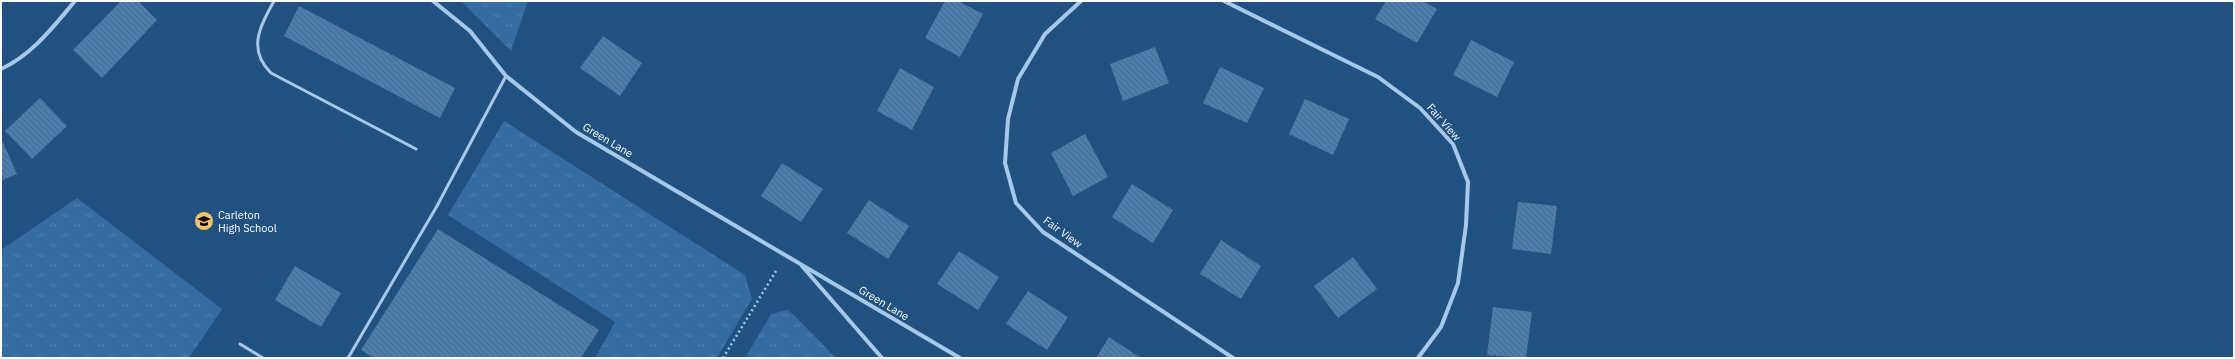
<svg xmlns="http://www.w3.org/2000/svg" width="2235" height="359" font-family="'IBM Plex Sans',sans-serif">
  <style>
    .grass { fill: url(#grass-tufts) }
    .building { fill: url(#building-back-hatch) }
    .lines { fill: none; stroke-linecap: round; stroke-linejoin: round }
    .path { stroke: #a7c8e8; stroke-width: 2.5; stroke-dasharray: 2 3; stroke-linecap: butt }
    .lane { stroke: #a7c8e8; stroke-width: 3 }
    .street { stroke: #a7c8e8; stroke-width: 4 }
    .labels { text-anchor: middle; stroke-width: 4; stroke-linejoin: round; paint-order: stroke }
    .street-label { font-size: 11px; fill: #fff; stroke: #205181 }
    .poi-label { font-size: 11px; fill: #fff; stroke: #205181; text-anchor: start }
  </style>
  <defs>
    <pattern id="grass-tufts" width="24" height="20" patternUnits="userSpaceOnUse"><rect width="24" height="20" fill="#346ba0"/><path d="M3 7l-1-3M5 7V3M7 7l1-3M15 17l-1-3M17 17v-4M19 17l1-3" fill="none" stroke="#5281ae"/></pattern>
    <pattern id="building-back-hatch" width="6" height="6" patternUnits="userSpaceOnUse"><rect width="6" height="6" fill="#4d7dac"/><path d="M-1 5l2 2M0 0l6 6M5-1l2 2" fill="none" stroke="#4d6781"/></pattern>
  </defs>
  <rect width="100%" height="100%" fill="#205181"/>
  <!-- grass -->
  <g class="grass">
    <polygon points="461,1 528,1 511,51"/>
    <polygon points="504,121 745,275 752,299 717,358 595,358 615,322 448,215"/>
    <polygon points="77,198 222,309 189,358 1,358 1,250"/>
    <polygon points="787,310 794,315 836,358 745,358 771,314"/>
  </g>
  <!-- building -->
  <g class="building">
    <polygon points="121,1 138,1 157,20 102,78 73,50"/>
    <polygon points="945,1 958,1 983,14 960,57 925,38"/>
    <polygon points="1386,1 1423,1 1437,9 1417,43 1375,19"/>
    <polygon points="299,6 455,88 440,118 284,36"/>
    <polygon points="603,36 642,63 620,96 580,68"/>
    <polygon points="1471,40 1514,62 1497,97 1453,75"/>
    <polygon points="1155,47 1169,83 1123,101 1110,64"/>
    <polygon points="1220,67 1264,88 1247,123 1203,103"/>
    <polygon points="900,68 934,87 912,130 877,111"/>
    <polygon points="40,98 67,126 32,159 5,131"/>
    <polygon points="1305,99 1349,119 1333,155 1289,134"/>
    <polygon points="1085,134 1108,177 1073,196 1051,153"/>
    <polygon points="1,138 17,174 1,181"/>
    <polygon points="782,163 823,189 801,222 761,196"/>
    <polygon points="1132,184 1173,210 1153,243 1112,217"/>
    <polygon points="869,200 909,226 888,259 847,233"/>
    <polygon points="1518,202 1557,206 1551,254 1512,249"/>
    <polygon points="438,229 599,330 581,358 374,358 361,350"/>
    <polygon points="1221,240 1261,266 1241,299 1200,274"/>
    <polygon points="959,251 999,277 978,310 937,284"/>
    <polygon points="1353,257 1377,289 1338,318 1314,286"/>
    <polygon points="295,266 341,293 321,327 275,300"/>
    <polygon points="1028,291 1068,317 1047,350 1006,324"/>
    <polygon points="1493,307 1532,312 1526,358 1487,355"/>
    <polygon points="1109,337 1141,358 1096,358"/>
  </g>
  <g class="lines">
    <!-- path -->
    <polyline class="path" points="723,358 776,271"/>
    <!-- lane -->
    <g class="lane">
      <path d="M274,1C260,27 247,49 271,73L416,149"/>
      <polyline points="240,344 263,358"/>
      <polyline points="348,358 437,206 506,76"/>
    </g>
    <!-- street -->
    <g class="street">
      <polyline points="433,1 470,31 506,76 576,132 960,358"/>
      <polyline points="1081,1 1045,34 1018,79 1008,119 1005,163 1016,203 1043,232 1233,358"/>
      <polyline points="1224,1 1378,77 1420,108 1453,144 1468,182 1466,225 1458,283 1441,327 1418,358"/>
      <path d="M1,69C32,55 53,27 75,1"/>
      <polyline points="802,266 882,358"/>
    </g>
  </g>
  <!-- icons -->
  <defs>
    <symbol id="school-disc" viewBox="-11 -11 22 22"><circle r="9.5" fill="#f5c367" stroke="#205181"/><path d="M0-5L7-2L0 1L-7-2ZM-4 1L0 2.5L4 1V4Q0 6-4 4Z" fill="#111"/></symbol>
  </defs>
  <g fill-rule="evenodd">
    <use href="#school-disc" x="193" y="210" width="22" height="22"/>
  </g>
  <g class="labels">
    <!-- street labels -->
    <g class="street-label">
      <text transform="translate(1444 122) rotate(49)" y="4">Fair View</text>
      <text transform="translate(608 140) rotate(31)" y="4">Green Lane</text>
      <text transform="translate(1063 232) rotate(36)" y="4">Fair View</text>
      <text transform="translate(884 303) rotate(31)" y="4">Green Lane</text>
    </g>
    <!-- poi labels -->
    <g class="poi-label">
      <text x="218" y="219">Carleton<tspan x="218" dy="13">High School</tspan></text>
    </g>
  </g>
  <!-- border -->
  <rect width="2235" height="359" fill="none" stroke="#ffffff" stroke-width="4"/>
</svg>
